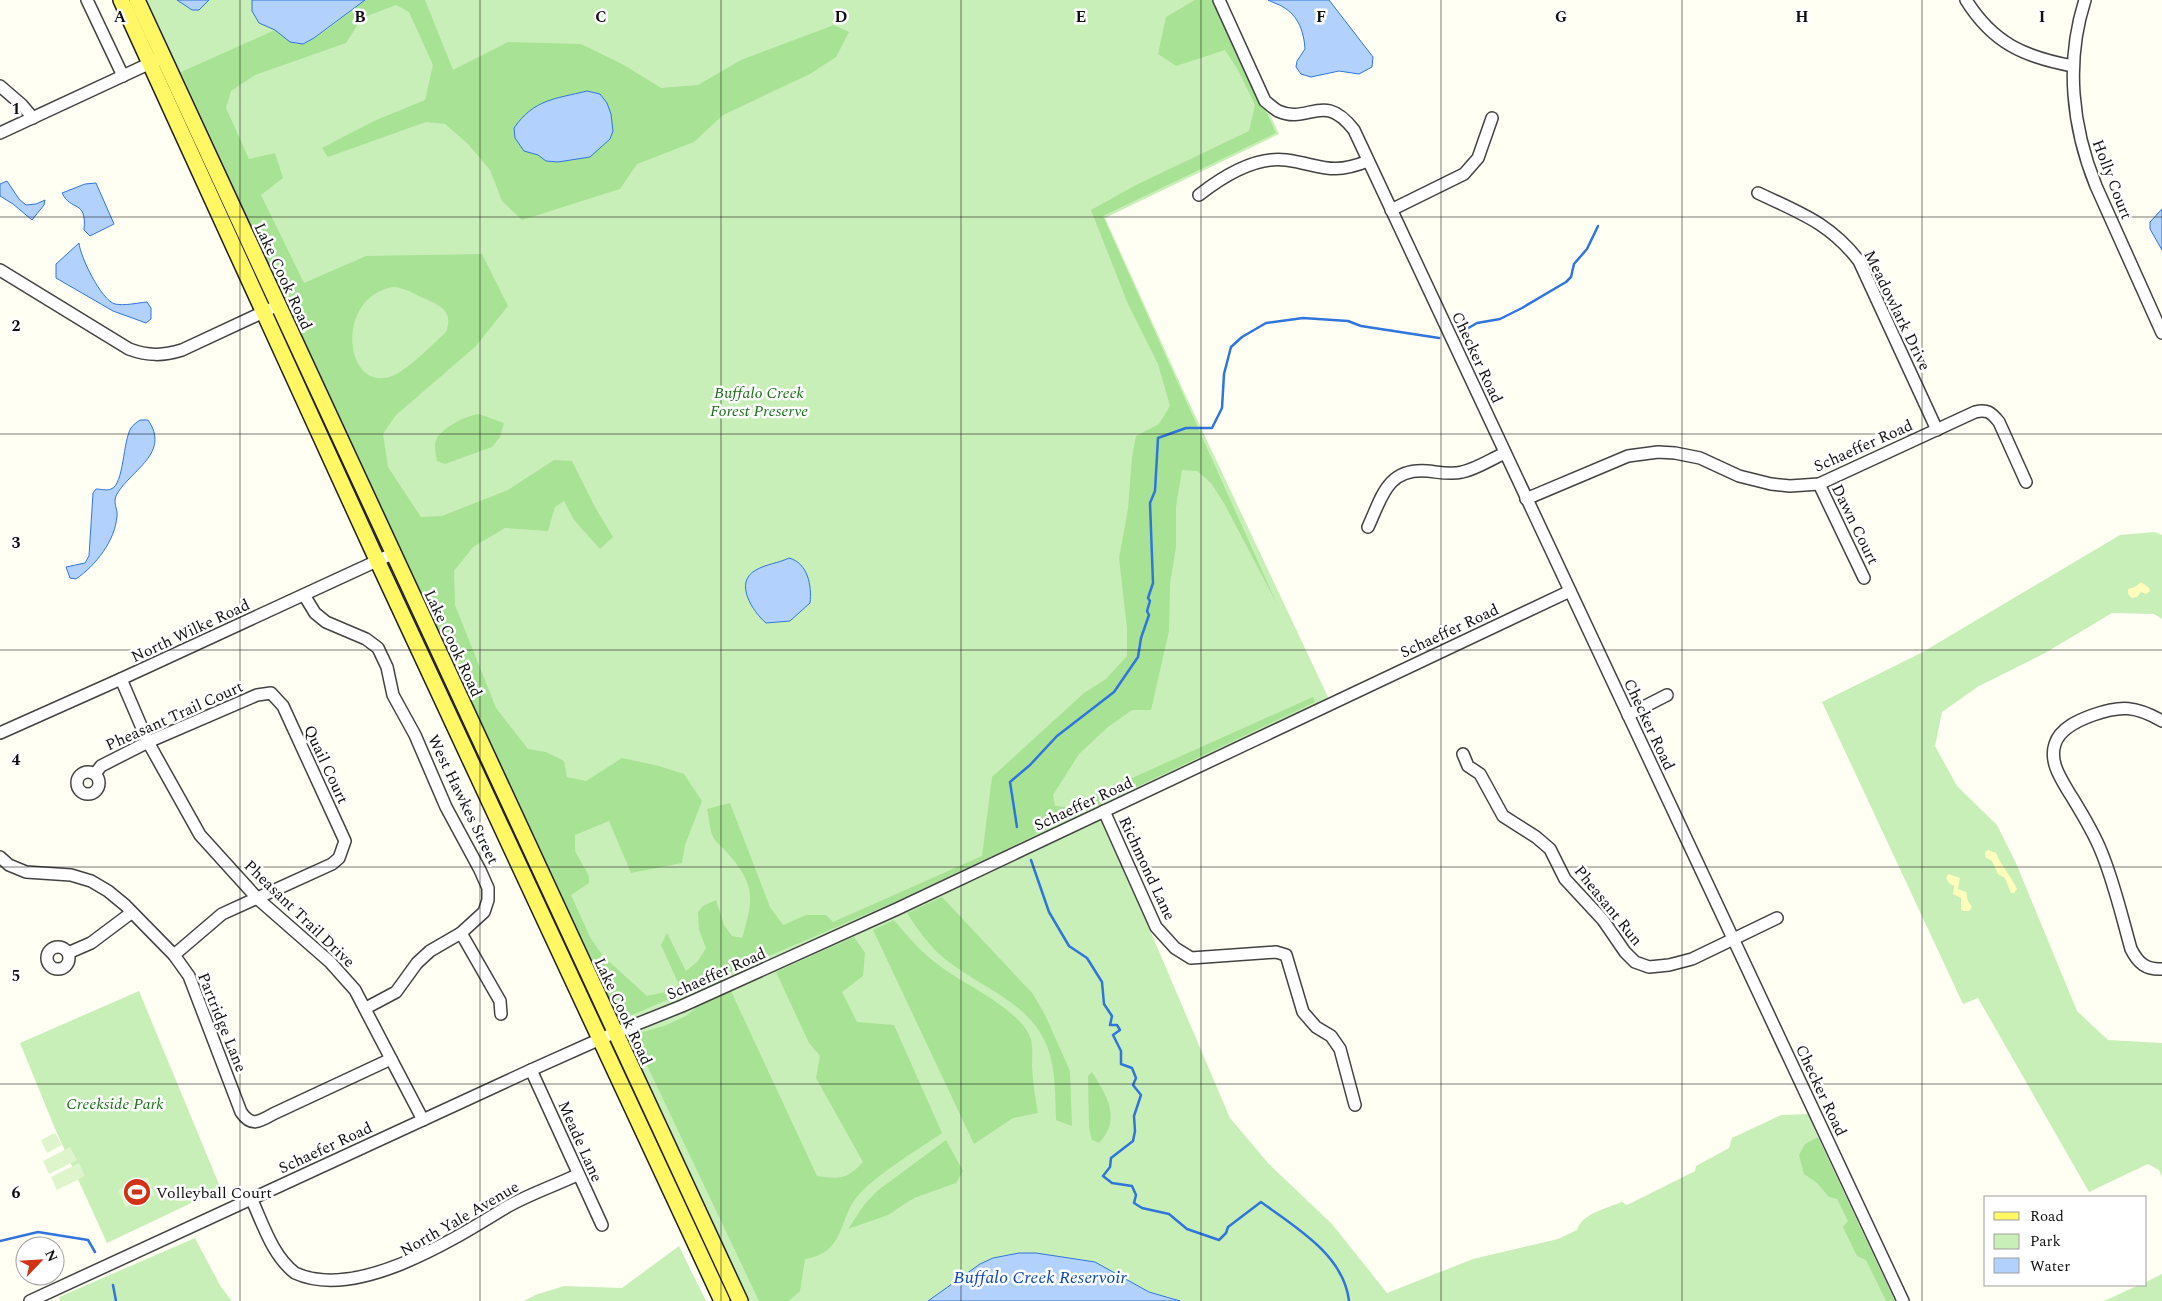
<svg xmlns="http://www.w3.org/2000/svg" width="2162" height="1301" font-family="Spectral,serif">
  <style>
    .green { fill: #c9efb8 }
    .forest { fill: #a8e295; fill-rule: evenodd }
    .sand { fill: #fffebc }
    .pitch { fill: #def5cb }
    .water { fill: #b2d2fd; stroke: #3075dc }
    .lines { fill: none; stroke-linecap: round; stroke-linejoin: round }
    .stream { stroke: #3075dc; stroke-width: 2.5 }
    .minor-casing { stroke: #434343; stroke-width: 14 }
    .major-casing { stroke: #212121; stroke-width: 18 }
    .minor { stroke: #fff; stroke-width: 11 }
    .major { stroke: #fff864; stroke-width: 15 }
    .grid { fill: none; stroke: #101010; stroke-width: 1; stroke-opacity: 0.55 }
    .labels { text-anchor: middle; stroke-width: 5; stroke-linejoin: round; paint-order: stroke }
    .street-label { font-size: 16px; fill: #101010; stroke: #fff }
    .park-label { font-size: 16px; font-style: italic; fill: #187118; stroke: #fff }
    .poi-label { font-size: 16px; fill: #101010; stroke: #fff; text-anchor: start }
    .water-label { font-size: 18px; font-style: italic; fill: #0a47b2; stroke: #fff }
    .grid-label { font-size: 16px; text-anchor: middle; font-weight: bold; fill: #101010; stroke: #fff; stroke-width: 5; stroke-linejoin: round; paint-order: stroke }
  </style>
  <rect width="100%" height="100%" fill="#fffff4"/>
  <!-- green -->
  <g class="green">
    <path d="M147,0H1217L1279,134L1105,218L1185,394L1329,699L1098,808L1230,1118L1269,1164L1332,1224L1387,1293L1473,1259L1558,1239L1577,1230C1582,1213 1608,1208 1622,1202L1627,1205L1695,1171L1696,1166L1729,1148L1732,1138L1781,1115L1808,1114L1818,1137L1815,1139L1890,1301H748L407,572Z"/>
    <polygon points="2155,532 2162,535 2162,619 2154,614 2112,613 2045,653 1979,686 1942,712 1935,746 1957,786 1997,825 2016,863 2077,1011 2108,1040 2162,1043 2162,1177 2159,1170 2148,1164 2089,1192 1978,998 1963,1004 1822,702 1921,653 2120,535"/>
    <polygon points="139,991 221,1189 107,1243 56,1131 20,1043"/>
    <polygon points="195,1238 221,1287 232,1301 60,1301 59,1297"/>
    <polygon points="679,1246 706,1301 524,1301 535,1295 564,1286 622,1288"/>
    <polygon points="2162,1274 2162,1301 2104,1301 2139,1285 2146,1285 2146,1282"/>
  </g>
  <!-- forest -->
  <g class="forest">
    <path d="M365,0H425L453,70L508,42L581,44L624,65L661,88L698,85L741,60L834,25L849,32L836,57L810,74L723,115L694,142L637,164L620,189L522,220L502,201L490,170L468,144L445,124L426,122L328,157L322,148L374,121L425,100L433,65L409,12L396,5L362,18L346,43L255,75L231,91L226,108L249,159L275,153L283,178L261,195L304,283L366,256L482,254L508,306L475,347L396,415L383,434L388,467L421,517L442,516L508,490L554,460L572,461L595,507L613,537L600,549L574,520L564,501L555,507L548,531L505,528L473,547L454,571L455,605L496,708L528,749L546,752L564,761L567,777L586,781L622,758L659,766L684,774L702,801L685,845L682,863L631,873L609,821L575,835V851L589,876V883L571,895L591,939L603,956L647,996L665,992L679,985L661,945L667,933L686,971L698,961L706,948L699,930L698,912L703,906L716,900L724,925L732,936L742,938C753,901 756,886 730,856C727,851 717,843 714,839C710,832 709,818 707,809L730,803L770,907L783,925L806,915H826L833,922L982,856L992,777L1084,693L1106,679L1127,656V628L1119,558L1128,509L1132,457L1136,436L1159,424L1170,406L1158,364L1128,304L1091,210L1136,185L1249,131L1255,105L1238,70L1225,50L1176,66L1158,54L1166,17L1195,0H1215L1276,133L1103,216L1277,604L1225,505L1211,483L1197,471L1182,470L1176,507V547L1170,584L1169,631L1151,710H1132L1108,727L1079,754L1053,795L1055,806L1067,807L1313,697L1315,702L897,901L625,1018L615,1016L181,72L275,30C283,36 291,45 302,44C313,43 354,8 365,0ZM393,287C405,288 413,293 423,298C440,305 454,311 446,332C433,344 408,370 392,376C344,394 334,297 393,287Z"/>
    <path d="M479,414L504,423L500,437L492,447L445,464L437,461C436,454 433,445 437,438C445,426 465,416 479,414Z"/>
    <path d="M942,897L1033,994L1046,1017L1070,1071L1072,1126L1056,1120C1055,1097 1056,1074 1049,1052C1034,1004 985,990 949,962C931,949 919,931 907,913Z"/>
    <path d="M894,920C908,937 923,954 940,966C963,984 1024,1011 1031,1040C1033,1048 1032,1059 1032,1067C1033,1083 1035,1097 1038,1113L1013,1118L974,1144L873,930Z"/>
    <path d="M854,937L865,953L863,976L842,992L857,1022L894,1025L942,1133C919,1149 872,1177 856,1198C837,1224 845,1252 805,1259L800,1291L789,1301H759L634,1038L639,1033L664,1026L686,1016L699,1005L730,989L817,1176C840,1179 846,1180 863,1162L816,1078L820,1056L809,1043L776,972Z"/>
    <path d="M1092,1072C1107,1096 1122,1119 1099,1143L1092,1140L1089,1128L1088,1076Z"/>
    <polygon points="1818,1137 1895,1301 1886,1301 1866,1260 1857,1256 1843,1227 1848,1221 1837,1199 1829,1197 1817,1183 1804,1174 1799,1155 1805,1144"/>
    <polygon points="946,1140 963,1171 956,1183 914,1198 888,1215 848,1229 864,1205 877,1191"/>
  </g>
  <!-- sand -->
  <g class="sand">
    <polygon points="2141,582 2149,588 2150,591 2146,594 2141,592 2137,597 2132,598 2128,594 2128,589 2135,587"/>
    <path d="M1988,850L1996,853C2002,867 2011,876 2017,889L2014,893H2011L2005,878L1998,874L1992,861L1985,857V852Z"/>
    <polygon points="1948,874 1960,878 1958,889 1966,892 1968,901 1972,907 1969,911 1963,911 1961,909 1961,898 1953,894 1954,886 1949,883 1946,878"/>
  </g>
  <!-- pitch -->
  <g class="pitch">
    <polygon points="55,1133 62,1145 47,1153 41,1140"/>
    <polygon points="70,1147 77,1160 49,1174 43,1161"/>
    <polygon points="79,1163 85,1176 57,1190 51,1177"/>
    <polygon points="147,1177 155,1195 126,1207 118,1190"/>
  </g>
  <!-- water -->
  <g class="water">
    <polygon points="177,0 209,0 199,10 192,10"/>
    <polygon points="252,0 365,0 314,38 303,44 290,42 275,30 259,23 252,11"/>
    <path d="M1268,0H1329L1373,57L1372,67L1359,74L1339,71L1311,77L1301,74L1296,67L1297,61L1305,49C1304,33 1299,16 1283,7C1279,4 1273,3 1268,0Z"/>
    <path d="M587,91L600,94L607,103L611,114L613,131L610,139L590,157L558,162L546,161L538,155L524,151L515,138L514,128C534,99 555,99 587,91Z"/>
    <polygon points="7,181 19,199 26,205 36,204 45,200 44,205 32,220 13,204 0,196 0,184"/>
    <path d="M96,183L114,224L90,236L84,230C87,199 71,212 62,193L85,184Z"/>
    <polygon points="2162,209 2162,250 2150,229 2150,222"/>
    <path d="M79,243C80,256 101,300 115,304C125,306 136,303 147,302L151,308V319L146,323L113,311L56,278V264Z"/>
    <path d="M140,420H148C171,453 131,470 117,494C112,503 118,508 117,516C115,541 96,565 76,579L70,578L66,567L85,563L89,556L93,493L96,489C101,489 107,491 111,489C124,485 123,440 131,428C133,425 137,422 140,420Z"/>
    <path d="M789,558C808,563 812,586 810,603L790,621L766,623C753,612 733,582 756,570C766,564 779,563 789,558Z"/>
    <polygon points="1019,1253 1036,1253 1095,1262 1149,1292 1180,1301 928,1301 980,1264 993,1258"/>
  </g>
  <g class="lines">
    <!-- stream -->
    <g class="stream">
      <polyline points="1460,333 1477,323 1500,319 1522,308 1566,282 1571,277 1574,264 1587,249 1598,226"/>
      <polyline points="1017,827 1010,782 1030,765 1057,736 1114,692 1138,657 1141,638 1149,615 1147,611 1150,601 1148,598 1153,583 1150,503 1155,491 1158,438 1186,428 1212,428 1222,408 1224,374 1231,347 1242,337 1266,323 1303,318 1348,321 1361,326 1439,338"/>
      <path d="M1031,860L1049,912L1069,946L1087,958L1102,982L1104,1004L1112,1016L1110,1025H1117L1120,1030L1113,1035L1121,1051V1064L1132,1068L1136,1078L1133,1085L1141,1095L1134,1116L1135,1131L1133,1141L1111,1158L1110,1167L1103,1176L1112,1183L1132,1186L1136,1195L1134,1203L1142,1208L1169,1214L1187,1229L1219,1240L1226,1233L1228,1227L1261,1202C1295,1227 1344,1255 1349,1301"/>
      <polyline points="0,1241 38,1232 88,1240 95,1252"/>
      <polyline points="113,1285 116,1301"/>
    </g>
    <defs>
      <g id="minor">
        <polyline points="87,0 123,76"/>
        <path d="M1219,0L1265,101C1269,104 1273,108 1278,111C1309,125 1323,90 1354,130L1903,1301"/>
        <path d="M1966,0C1993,43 2024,57 2073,66"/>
        <path d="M2085,0C2065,62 2072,127 2096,186L2162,333"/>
        <polyline points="0,86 22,105 33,118"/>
        <polyline points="0,133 157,60"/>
        <path d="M1758,193C1800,213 1830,223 1859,261L1937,430"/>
        <path d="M1199,195C1222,177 1255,156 1286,160C1322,165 1330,176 1368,161"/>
        <polyline points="1391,210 1464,174 1478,158 1492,118"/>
        <path d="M0,270L129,349C148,356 163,356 182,350L270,309"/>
        <polyline points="1819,484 1864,578"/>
        <path d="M1526,499L1628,456L1658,452L1675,453L1700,458L1739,476L1771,484L1790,486L1819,484L1975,412C1987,409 1991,412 1999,422L2026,482"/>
        <path d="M1368,527C1382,497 1387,468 1427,471C1438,472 1451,475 1462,472C1477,469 1491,459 1505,453"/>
        <polyline points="304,595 315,613 326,622 366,639 378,648 387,667 393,695 415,735 446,807 480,870 488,888 488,900 484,912 461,933 430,951 417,963 396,992 366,1008"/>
        <polyline points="121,679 148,742 200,835 258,899 330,962 355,990 423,1120"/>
        <polyline points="1628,715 1667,695"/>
        <path d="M2162,721C2136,706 2121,705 2093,715C2079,720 2060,728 2055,744C2049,762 2061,779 2070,794C2081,812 2093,831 2101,851C2114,882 2122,917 2131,949C2138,963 2146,970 2162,969"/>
        <polyline points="0,733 121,679 392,554"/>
        <polyline points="1463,754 1468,766 1480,774 1503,816 1536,837 1550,849 1565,879 1603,920 1625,952 1635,962 1649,967 1669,965 1692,959 1777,918"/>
        <circle cx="88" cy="783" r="11"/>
        <polyline points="95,774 101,766 148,742 257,695 271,693 283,706 345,841 339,858 332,864 222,914 174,955"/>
        <polyline points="1104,811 1156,927 1175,948 1191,958 1276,952 1286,955 1303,1012 1316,1027 1331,1036 1340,1049 1355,1105"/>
        <path d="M0,857L9,865L26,872L71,875L91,881L108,891L125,905L174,955L189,976L241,1112C251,1127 259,1122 273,1114L391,1059"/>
        <polyline points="461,933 500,1001 501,1014"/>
        <circle cx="58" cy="958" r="11"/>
        <polyline points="68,953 91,943 131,913"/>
        <polyline points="531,1070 602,1225"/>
        <path d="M251,1198C263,1224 272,1255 295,1273C356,1301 453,1240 505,1208C527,1195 554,1186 577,1175"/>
        <polyline points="30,1301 531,1070 607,1036 682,1006 897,909 1570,591"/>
      </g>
      <g id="major">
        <polyline points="121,0 377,560 722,1301"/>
        <polyline points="137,0 740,1301"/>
      </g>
    </defs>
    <!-- minor casing -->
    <use href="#minor" class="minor-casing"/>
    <!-- major casing -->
    <use href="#major" class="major-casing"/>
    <!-- minor -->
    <use href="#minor" class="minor"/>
    <!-- major -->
    <use href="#major" class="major"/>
  </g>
  <!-- grid -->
  <path class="grid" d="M240,0V1301M480,0V1301M721,0V1301M961,0V1301M1201,0V1301M1441,0V1301M1682,0V1301M1922,0V1301M0,217H2162M0,434H2162M0,650H2162M0,867H2162M0,1084H2162"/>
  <!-- icons -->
  <defs>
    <symbol id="stadium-disc" viewBox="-11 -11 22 22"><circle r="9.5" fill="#d23317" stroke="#fff"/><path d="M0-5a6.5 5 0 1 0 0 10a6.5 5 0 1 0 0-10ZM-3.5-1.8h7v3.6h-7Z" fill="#fff"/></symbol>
  </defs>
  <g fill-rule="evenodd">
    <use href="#stadium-disc" x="121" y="1176" width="32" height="32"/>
  </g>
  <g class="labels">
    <!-- street labels -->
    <g class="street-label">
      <text transform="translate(2113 179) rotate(69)" y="6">Holly Court</text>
      <text transform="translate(284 276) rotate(65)" y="6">Lake Cook Road</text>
      <text transform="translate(1898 310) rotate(64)" y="6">Meadowlark Drive</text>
      <text transform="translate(1478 357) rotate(65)" y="6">Checker Road</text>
      <text transform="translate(1863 445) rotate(-24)" y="6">Schaeffer Road</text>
      <text transform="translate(1856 524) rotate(64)" y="6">Dawn Court</text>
      <text transform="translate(190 630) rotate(-25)" y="6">North Wilke Road</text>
      <text transform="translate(1449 630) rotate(-25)" y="6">Schaeffer Road</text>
      <text transform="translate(454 643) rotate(65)" y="6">Lake Cook Road</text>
      <text transform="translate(174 715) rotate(-24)" y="6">Pheasant Trail Court</text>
      <text transform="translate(1650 724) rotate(65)" y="6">Checker Road</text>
      <text transform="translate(327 764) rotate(65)" y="6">Quail Court</text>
      <text transform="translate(464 799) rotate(64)" y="6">West Hawkes Street</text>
      <text transform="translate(1083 803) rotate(-25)" y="6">Schaeffer Road</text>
      <text transform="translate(1148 868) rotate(65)" y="6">Richmond Lane</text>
      <text transform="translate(1609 905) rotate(51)" y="6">Pheasant Run</text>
      <text transform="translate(300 913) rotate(44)" y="6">Pheasant Trail Drive</text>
      <text transform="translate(716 973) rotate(-24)" y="6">Schaeffer Road</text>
      <text transform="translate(624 1011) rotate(65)" y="6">Lake Cook Road</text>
      <text transform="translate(223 1022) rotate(68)" y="6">Partridge Lane</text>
      <text transform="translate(1822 1090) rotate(65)" y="6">Checker Road</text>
      <text transform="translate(581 1141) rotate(66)" y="6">Meade Lane</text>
      <text transform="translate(325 1147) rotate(-25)" y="6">Schaefer Road</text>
      <text transform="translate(459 1218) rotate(-30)" y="6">North Yale Avenue</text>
    </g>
    <!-- park labels -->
    <g class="park-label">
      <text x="759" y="398">Buffalo Creek<tspan x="759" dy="18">Forest Preserve</tspan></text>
      <text x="115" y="1109">Creekside Park</text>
    </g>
    <!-- poi labels -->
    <g class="poi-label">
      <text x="156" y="1198">Volleyball Court</text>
    </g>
    <!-- water labels -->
    <g class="water-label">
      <text x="1040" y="1283">Buffalo Creek Reservoir</text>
    </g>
  </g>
  <g class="grid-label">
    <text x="120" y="22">A</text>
    <text x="360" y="22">B</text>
    <text x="601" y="22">C</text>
    <text x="841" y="22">D</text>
    <text x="1081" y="22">E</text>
    <text x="1321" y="22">F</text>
    <text x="1561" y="22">G</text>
    <text x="1802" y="22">H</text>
    <text x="2042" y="22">I</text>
    <text x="16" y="114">1</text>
    <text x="16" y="331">2</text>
    <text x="16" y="548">3</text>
    <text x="16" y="765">4</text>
    <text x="16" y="981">5</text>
    <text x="16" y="1198">6</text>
  </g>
  <!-- legend -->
  <rect x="1984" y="1196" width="162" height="90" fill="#ffffff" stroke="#9f9f9f"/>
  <rect x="1994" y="1212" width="25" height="8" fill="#fff864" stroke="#9f9f9f"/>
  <text x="2030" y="1221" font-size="15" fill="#101010">Road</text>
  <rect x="1994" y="1234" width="25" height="15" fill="#c9efb8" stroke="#9f9f9f"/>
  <text x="2030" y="1246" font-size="15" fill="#101010">Park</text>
  <rect x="1994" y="1258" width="25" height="15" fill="#b2d2fd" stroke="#9f9f9f"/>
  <text x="2030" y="1271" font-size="15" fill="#101010">Water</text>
  <!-- north arrow -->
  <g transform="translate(40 1261) rotate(65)"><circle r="24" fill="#ffffff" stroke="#9f9f9f"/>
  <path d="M0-4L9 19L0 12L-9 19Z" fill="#d23317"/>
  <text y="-8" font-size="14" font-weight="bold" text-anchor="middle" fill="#101010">N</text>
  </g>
</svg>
